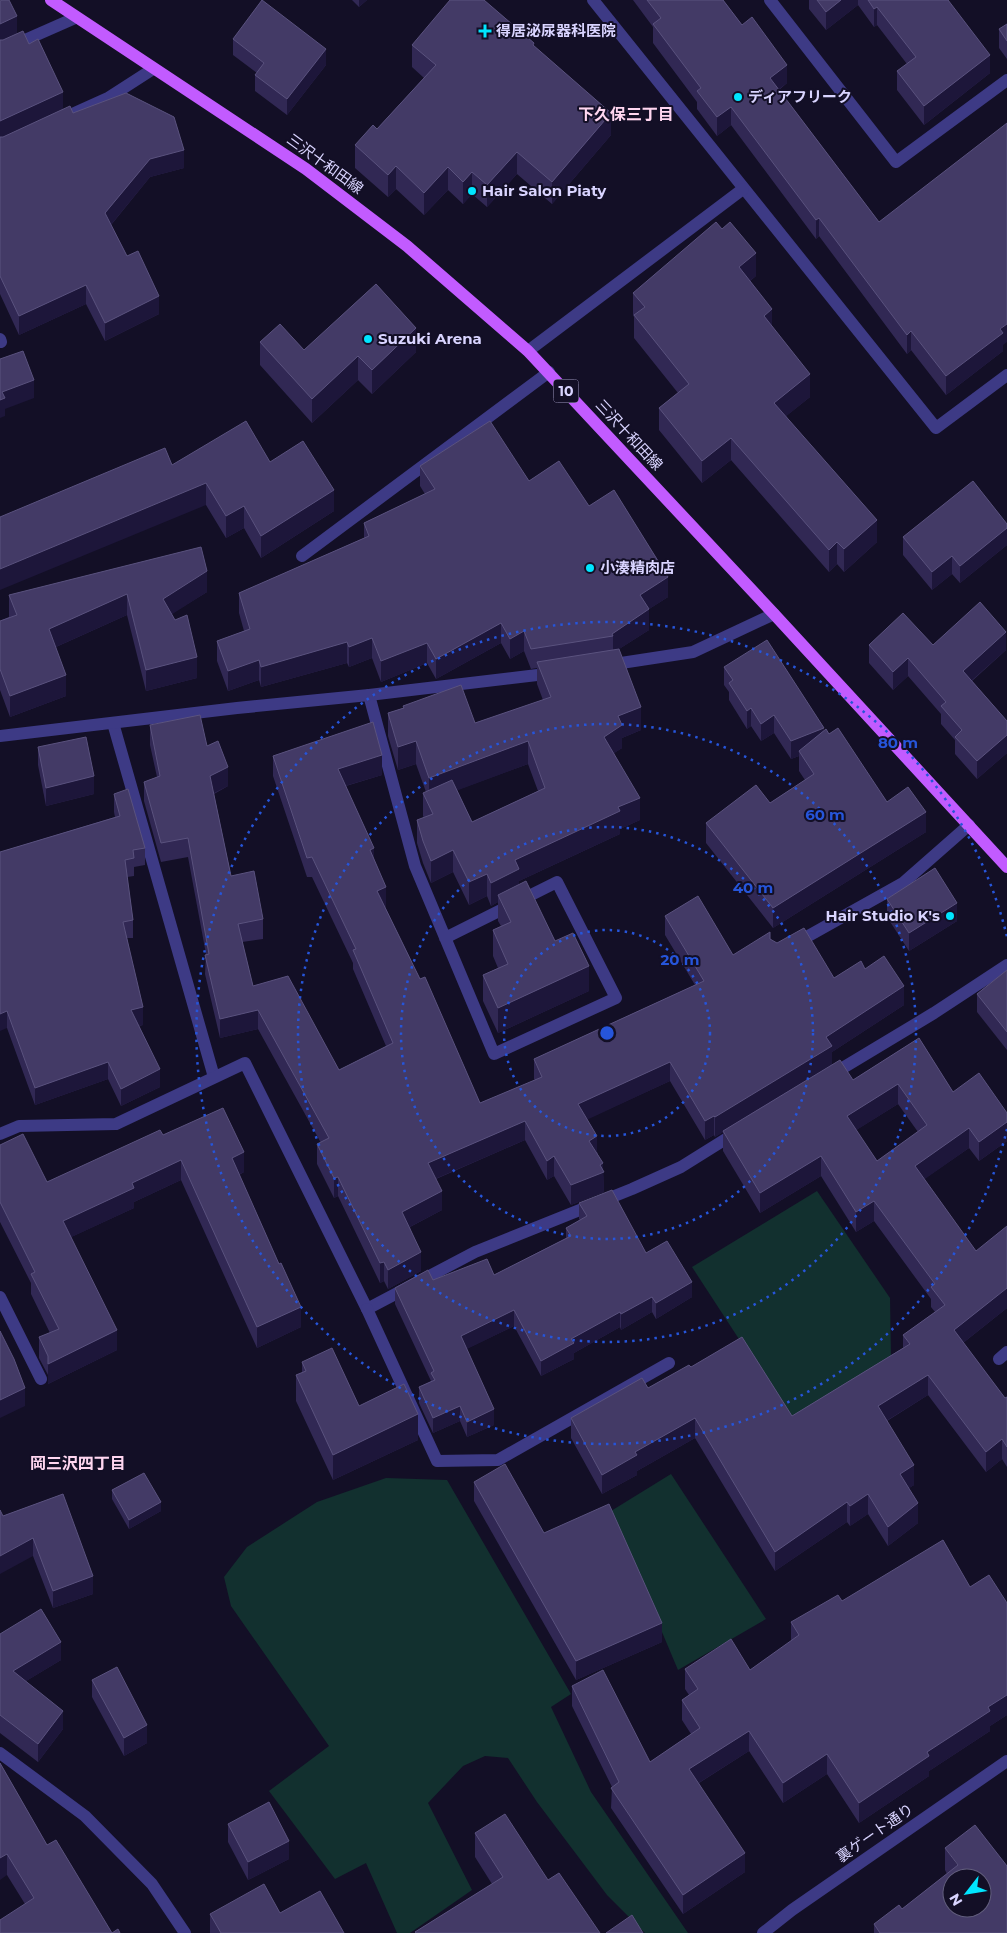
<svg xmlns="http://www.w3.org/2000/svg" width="1007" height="1933" font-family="Montserrat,'Noto Sans JP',sans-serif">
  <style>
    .green { fill: #12302f }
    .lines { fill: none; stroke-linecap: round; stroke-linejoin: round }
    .minor { stroke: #3d3a85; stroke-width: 12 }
    .major { stroke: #c25bff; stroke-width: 12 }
    .wall { fill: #312854; fill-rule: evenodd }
    .shaded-wall { fill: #1d163a }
    .building { fill: #433a66; stroke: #5a527e; fill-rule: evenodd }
    .ring { fill: none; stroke: #2655da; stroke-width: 2.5; stroke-dasharray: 2.5 5 }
    .poi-dot { fill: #00e5ff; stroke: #130f26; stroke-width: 2 }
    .labels { text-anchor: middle; stroke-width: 4; stroke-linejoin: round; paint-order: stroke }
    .shield { fill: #130f26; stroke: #9e99be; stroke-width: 1 }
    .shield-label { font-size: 14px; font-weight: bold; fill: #d9d4ff }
    .poi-label { font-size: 15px; font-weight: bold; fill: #d9d4ff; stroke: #130f26; text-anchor: start }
    .street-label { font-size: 15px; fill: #d9d4ff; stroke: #130f26 }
    .neighbourhood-label { font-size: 16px; font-weight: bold; fill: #ffd6f0; stroke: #130f26 }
    .centre { fill: #2655da; stroke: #130f26; stroke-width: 2.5 }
    .ring-label { font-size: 15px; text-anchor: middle; font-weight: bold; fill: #2655da; stroke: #130f26; stroke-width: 4; stroke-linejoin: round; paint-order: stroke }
  </style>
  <rect width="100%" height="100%" fill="#130f26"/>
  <!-- green -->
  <g class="green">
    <polygon points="817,1191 890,1298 891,1358 793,1422 692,1267"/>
    <polygon points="671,1474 766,1619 678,1670 611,1511"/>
    <polygon points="386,1478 447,1480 571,1694 551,1707 591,1792 688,1933 645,1933 607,1895 537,1802 508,1758 485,1756 463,1766 428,1803 472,1890 410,1933 397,1933 366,1863 335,1879 269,1791 329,1746 231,1606 224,1577 247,1547 317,1502"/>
  </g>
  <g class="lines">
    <!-- minor -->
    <g class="minor">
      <polyline points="593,0 936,428 1007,375"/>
      <polyline points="770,0 896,162 1007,80"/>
      <polyline points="0,51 75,18"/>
      <polyline points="68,116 108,98 153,69"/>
      <polyline points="0,339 1,342"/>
      <polyline points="528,351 743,189"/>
      <polyline points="302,556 549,372"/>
      <polyline points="608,665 693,652 774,614"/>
      <polyline points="369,695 415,866 494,1054 616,998 557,882 445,938"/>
      <polyline points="113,723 214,1077"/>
      <polyline points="0,736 237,708 369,695 554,673"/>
      <polyline points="794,944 903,883 969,825"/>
      <polyline points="831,1075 934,1013 1007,965"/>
      <polyline points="0,1134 19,1126 116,1124 245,1063 367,1309 475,1252 632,1189 681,1167 737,1132"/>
      <polyline points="0,1297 41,1379"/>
      <polyline points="367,1309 437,1461 498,1460 669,1363"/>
      <polyline points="999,1359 1007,1352"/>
      <polyline points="0,1753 85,1816 152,1884 185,1933"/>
      <polyline points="763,1933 792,1910 1007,1761"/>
    </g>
    <!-- major -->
    <polyline class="major" points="51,0 306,169 407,246 528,351 774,614 1007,867"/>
  </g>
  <!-- wall -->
  <g class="wall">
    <polygon points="352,0 367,0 359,7"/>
    <polygon points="633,0 723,0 742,25 787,83 779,90 879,222 1003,345 1003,351 946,395 911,350 907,354 819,236 816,239 731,125 717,136 697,109 697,102 653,43 653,27"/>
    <polygon points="809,0 948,0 990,73 924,125 897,90 897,71 907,64 877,25 874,27 858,5 826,30 809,9"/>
    <polygon points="0,1 17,34 29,44 63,109 73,113 184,168 150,177 111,225 127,256 159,314 105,341 86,304 19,335 0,294"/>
    <polygon points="1007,24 1007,59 999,48 999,29"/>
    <polygon points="233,39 326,65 287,115 255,91 255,75 257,73 233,55"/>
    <polygon points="412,45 534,46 611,135 552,204 517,174 487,207 472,194 463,204 448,190 424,215 396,189 388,197 355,168 355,145 377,129 424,78 412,67"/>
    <polygon points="756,276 750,281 772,327 810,397 786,416 877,542 844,572 837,564 829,572 731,460 702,483 659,430 659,408 678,393 634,338 634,317 633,315 633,293"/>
    <polygon points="260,342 304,350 416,352 372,394 358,380 312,423 260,365"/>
    <polygon points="270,462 334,511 261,558 244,528 226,538 206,505 172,465"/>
    <path d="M420,466L529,481L589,506L668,597L649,609V630L619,649L641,730L622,738V748L614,753L640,820L620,829V834L519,881V884L555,941L589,991L498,1033L483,1001V975L498,968L493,956V930L501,926L498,921V902L491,906L487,896L469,905L453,872L431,883L423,863L417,843V820L424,818L423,816V793L426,792L416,764L398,770L388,736V713L403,708V706L475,723L543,700L537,684V668L531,669L524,651L510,659L501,643L436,679L427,663L381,682L372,658L349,667L347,663L261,687L259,680L228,691L217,661V641L244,631L239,613V593L364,538V523L425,494L420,486ZM528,764L538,791L472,822L457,790Z"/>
    <polygon points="1007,524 1007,545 960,583 952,574 932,590 903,555 903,537"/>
    <polygon points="207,592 171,614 197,678 146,691 127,615 56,647 66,696 10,717 0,690 0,621 9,617 9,595"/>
    <polygon points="869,645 933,645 1006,650 972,681 1007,721 1007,753 977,779 955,754 955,740 941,724 941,714 908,676 893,690 869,663"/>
    <polygon points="724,667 824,731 829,734 887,802 926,832 773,928 706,843 706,823 770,803 805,780 799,771 799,756 791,759 774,733 761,741 751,726 747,729 729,700 729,692 724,685"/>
    <path d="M150,725L207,746L228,786L214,794L231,876L263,919V939L242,942L253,986L339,1070L386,1046L353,969V963L312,877H307L273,776V756L382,775L346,786L374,859L386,906L385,907L480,1103L535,1080L534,1079V1059L695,985L665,935V916L733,955L770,939L834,978L865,969L904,1005L832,1052V1065L853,1080L919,1038L953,1092L1007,1113V1141L979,1161L969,1148L924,1179L1007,1308L963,1343L1005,1398L1007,1397V1467L1002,1459L986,1472L928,1395L887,1421L914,1485L909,1488L918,1523L888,1546L868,1514L850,1526L847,1522L775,1571L695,1438L637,1471V1475L602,1494L571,1438V1418L648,1388L691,1367L792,1416L903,1348V1335L935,1312L931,1307V1299L874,1221L856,1232L821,1176L760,1213L723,1151V1132L715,1137L714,1135L705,1140L670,1081L587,1119L603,1171L604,1192L571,1205L554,1176L547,1180L525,1140L436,1179L442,1210L410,1227L421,1271L388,1289L384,1281L380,1283L338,1196L334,1198L317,1164V1144L321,1143L258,1029L220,1038L205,974L206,954L188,857L161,862L144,801V782L157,777L150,745ZM898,1104L918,1132L877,1161L856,1130Z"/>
    <polygon points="38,747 94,794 46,806 38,765"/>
    <polygon points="114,794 145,848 145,865 134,867 134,876 127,877 133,920 133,938 127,938 143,1025 139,1026 160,1087 121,1106 108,1079 35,1105 7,1028 0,852 115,817 114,812"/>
    <polygon points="887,899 957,921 909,951 887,917"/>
    <polygon points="1007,970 1007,1050 977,1012 977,994"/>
    <polygon points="163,1135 244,1172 239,1175 301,1327 257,1348 181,1180 134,1202 134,1208 71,1237 117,1350 48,1384 48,1375 39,1358 39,1337 50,1333 31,1294 31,1283 0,1222 0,1145 47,1182"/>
    <polygon points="579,1203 646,1253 692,1297 656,1319 652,1312 621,1330 620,1327 574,1353 574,1359 541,1376 514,1326 466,1349 494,1425 467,1437 460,1421 433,1433 419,1403 419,1387 431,1381 395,1304 395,1288 433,1280 494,1275 566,1238 566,1228 580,1220 579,1219"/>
    <polygon points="302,1362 359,1406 418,1440 333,1480 296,1401 296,1375 302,1373"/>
    <polygon points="474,1482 662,1642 576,1680 474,1501"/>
    <polygon points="112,1490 161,1511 129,1529 112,1499"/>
    <polygon points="63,1494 93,1594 53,1608 33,1556 3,1516"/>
    <polygon points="970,1587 1007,1603 1007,1715 990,1726 990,1731 929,1771 929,1776 859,1823 827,1774 783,1803 749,1751 699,1783 745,1872 683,1914 611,1808 612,1787 572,1706 572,1686 650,1762 691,1734 682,1720 682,1700 689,1695 685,1689 685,1669 750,1670 791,1641 791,1622 842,1601"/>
    <polygon points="0,1634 61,1660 26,1681 63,1729 38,1762 0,1733"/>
    <polygon points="92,1680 147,1743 124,1756 92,1697"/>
    <polygon points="0,1763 47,1845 112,1933 120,1933 0,1933 25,1904 7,1875"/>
    <polygon points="228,1824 289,1859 248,1880 228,1842"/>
    <polygon points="475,1833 548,1880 600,1933 415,1933 415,1932 492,1884 475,1857"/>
    <polygon points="945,1848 1007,1933 874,1933 874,1924 902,1909 947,1874 945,1870"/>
    <polygon points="280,1913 344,1933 210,1933 210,1914"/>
  </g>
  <!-- shaded-wall -->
  <g class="shaded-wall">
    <polygon points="359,0 367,0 359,7"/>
    <polygon points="841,0 858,0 858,5 826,30 826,12"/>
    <polygon points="877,7 877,25 874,27 874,9"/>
    <polygon points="17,16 17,35 0,43 0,24"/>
    <polygon points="326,49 326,65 287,115 287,99"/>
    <polygon points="990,55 990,73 924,125 924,106"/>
    <polygon points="787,65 787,83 770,96 770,78"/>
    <polygon points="63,92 63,110 0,139 0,121"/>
    <polygon points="731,107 731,125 717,136 717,117"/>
    <polygon points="611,113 611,135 552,204 552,182"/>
    <polygon points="184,150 184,168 150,177 105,232 105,213 150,159"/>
    <polygon points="517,152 517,174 487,207 487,185"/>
    <polygon points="396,166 396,189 388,197 388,175"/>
    <polygon points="448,167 448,190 424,215 424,193"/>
    <polygon points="472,172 472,194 463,204 463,182"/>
    <polygon points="819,218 819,236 816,239 816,220"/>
    <polygon points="756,253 756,276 739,289 739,267"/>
    <polygon points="86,285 86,304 19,335 19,316"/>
    <polygon points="159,296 159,314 105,341 105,323"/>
    <polygon points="772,309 772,332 764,316"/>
    <polygon points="1007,324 1007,342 1003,345 1003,351 946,395 946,376"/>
    <polygon points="416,328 416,352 372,394 372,370"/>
    <polygon points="911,331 911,350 907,354 907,335"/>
    <polygon points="358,356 358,380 312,423 312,399"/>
    <polygon points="810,374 810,397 774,426 774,403"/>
    <polygon points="34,380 34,398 5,409 5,416 0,418 0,400 2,392"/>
    <polygon points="731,438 731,460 702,483 702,461"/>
    <polygon points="206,483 206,505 0,590 0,569"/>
    <polygon points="334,490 334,511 261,558 261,536"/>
    <polygon points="244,506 244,528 226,538 226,516"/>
    <polygon points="877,520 877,542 844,572 844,549"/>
    <polygon points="1007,528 1007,545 960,583 960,566"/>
    <polygon points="837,542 837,564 829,572 829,550"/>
    <polygon points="952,556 952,574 932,590 932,572"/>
    <polygon points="207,571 207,592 163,620 163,599"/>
    <polygon points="668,577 668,597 640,615 640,595"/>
    <polygon points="127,594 127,615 49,650 49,629"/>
    <polygon points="649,609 649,630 613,653 613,636 612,634"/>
    <polygon points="501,623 501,643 436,679 436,659"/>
    <polygon points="524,631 524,651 510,659 510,639"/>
    <polygon points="1006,632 1006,650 963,688 963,671"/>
    <polygon points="372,638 372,658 349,667 349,647"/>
    <polygon points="347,642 347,663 261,687 261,667"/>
    <polygon points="427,643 427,663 381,682 381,661"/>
    <polygon points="197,657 197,678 146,691 146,670"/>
    <polygon points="908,658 908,676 893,690 893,672"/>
    <polygon points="259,660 259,680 228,691 228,671"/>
    <polygon points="66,675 66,696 10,717 10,696"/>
    <polygon points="641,707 641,730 622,738 622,748 604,760 604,737 618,716"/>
    <polygon points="751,708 751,726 747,729 747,711"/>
    <polygon points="774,715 774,733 761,741 761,724"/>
    <polygon points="824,728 824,745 799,751 799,756 791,759 791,741"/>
    <polygon points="1007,735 1007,753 977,779 977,761"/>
    <polygon points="416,741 416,764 398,770 398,747"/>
    <polygon points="528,741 528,764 429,801 429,778"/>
    <polygon points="382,755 382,775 338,788 338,769"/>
    <polygon points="228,767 228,786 210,795 210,776"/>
    <polygon points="94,776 94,794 46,806 46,788"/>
    <polygon points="640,798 640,820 620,829 620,834 519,881 519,892 498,895 498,902 491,906 491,883 515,860 618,807"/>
    <polygon points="926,812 926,832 773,928 773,908"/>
    <polygon points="374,848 374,868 370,850"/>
    <polygon points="453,850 453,872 431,883 431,861"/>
    <polygon points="487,874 487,896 469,905 469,882"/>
    <polygon points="386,887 386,906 377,910 377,891"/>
    <polygon points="957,903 957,921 909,951 909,933"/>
    <polygon points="589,966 589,991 498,1033 498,1008"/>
    <polygon points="904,986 904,1005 832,1052 832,1066 715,1137 715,1117 826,1037"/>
    <polygon points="143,1007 143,1025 131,1027 131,1010"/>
    <polygon points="258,1010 258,1029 220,1038 220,1019"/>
    <polygon points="7,1011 7,1028 0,1031 0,1014"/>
    <polygon points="108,1062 108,1079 35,1105 35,1088"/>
    <polygon points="670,1062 670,1081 578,1124 578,1104"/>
    <polygon points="160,1069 160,1087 121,1106 121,1089"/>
    <polygon points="898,1084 898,1104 847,1136 847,1116"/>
    <polygon points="714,1116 714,1135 705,1140 705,1121"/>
    <polygon points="525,1121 525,1140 428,1182 428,1163"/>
    <polygon points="1007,1122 1007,1141 979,1161 979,1142"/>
    <polygon points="969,1128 969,1148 915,1186 915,1166"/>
    <polygon points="597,1136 597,1156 589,1141"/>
    <polygon points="244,1152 244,1172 232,1178 232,1158"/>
    <polygon points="554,1156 554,1176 547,1180 547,1161"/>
    <polygon points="821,1156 821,1176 760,1213 760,1193"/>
    <polygon points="181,1160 181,1180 134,1202 134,1208 63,1241 63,1221 132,1183"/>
    <polygon points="603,1163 604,1192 571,1205 571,1185"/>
    <polygon points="338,1177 338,1196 334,1198 334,1178"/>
    <polygon points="442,1191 442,1210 402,1231 402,1212"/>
    <polygon points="874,1201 874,1221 856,1232 856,1212"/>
    <polygon points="421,1252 421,1271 388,1289 388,1270"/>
    <polygon points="384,1262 384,1281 380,1283 380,1263"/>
    <polygon points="692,1282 692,1297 656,1319 656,1303"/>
    <polygon points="1007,1288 1007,1308 954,1350 954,1330"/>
    <polygon points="652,1297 652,1312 621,1330 621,1314"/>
    <polygon points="301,1307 301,1327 257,1348 257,1327"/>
    <polygon points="514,1310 514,1326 461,1352 461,1336"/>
    <polygon points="620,1312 620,1327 574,1353 574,1359 541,1376 541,1361 571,1339"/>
    <polygon points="117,1330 117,1350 48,1384 48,1364"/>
    <polygon points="928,1375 928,1395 878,1426 878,1406"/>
    <polygon points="25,1388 25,1406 0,1418 0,1400"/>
    <polygon points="460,1406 460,1421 433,1433 433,1418"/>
    <polygon points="494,1409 494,1425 467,1437 467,1422"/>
    <polygon points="418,1414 418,1440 333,1480 333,1455"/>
    <polygon points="695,1418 695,1438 637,1471 637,1475 602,1494 602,1475 635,1452"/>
    <polygon points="1002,1439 1002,1459 986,1472 986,1452"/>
    <polygon points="914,1465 914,1485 900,1494 900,1474"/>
    <polygon points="868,1494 868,1514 850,1526 850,1506"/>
    <polygon points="161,1502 161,1511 129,1529 129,1520"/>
    <polygon points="847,1502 847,1522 775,1571 775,1552"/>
    <polygon points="918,1503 918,1523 888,1546 888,1527"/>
    <polygon points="33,1538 33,1556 0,1574 0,1556"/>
    <polygon points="93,1576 93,1594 53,1608 53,1591"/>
    <polygon points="662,1623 662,1642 576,1680 576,1661"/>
    <polygon points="61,1642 61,1660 13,1689 13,1671"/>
    <polygon points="1007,1695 1007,1715 990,1726 990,1731 929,1771 929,1776 859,1823 859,1803 988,1707"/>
    <polygon points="63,1711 63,1729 38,1762 38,1744"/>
    <polygon points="147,1725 147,1743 124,1756 124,1738"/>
    <polygon points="749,1731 749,1751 689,1789 689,1769"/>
    <polygon points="827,1754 827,1774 783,1803 783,1783"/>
    <polygon points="289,1841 289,1859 248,1880 248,1862"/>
    <polygon points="745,1853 745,1872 683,1914 683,1895"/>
    <polygon points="7,1854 7,1875 0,1880 0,1858"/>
  </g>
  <!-- building -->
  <g class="building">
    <polygon points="2,0 9,0 17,16 0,24 0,1"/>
    <polygon points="262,0 326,49 287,99 255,75 264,63 233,39"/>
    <polygon points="450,0 484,0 534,43 533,45 611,113 552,182 517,152 487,185 472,172 463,182 448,167 424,193 396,166 388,175 355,145 373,125 377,129 436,65 412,45"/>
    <polygon points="647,0 723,0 742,25 752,17 787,65 770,78 879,222 1007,123 1007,324 1000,329 1003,333 946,376 911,331 907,335 819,218 816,220 731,107 717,117 697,91 701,88 653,24 661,18"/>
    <polygon points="817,0 841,0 826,12"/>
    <polygon points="868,0 948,0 990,55 924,106 897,71 916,57 877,7 874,9"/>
    <polygon points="1007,24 1007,41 999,29"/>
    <polygon points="23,31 29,44 38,39 63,92 0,121 0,40 3,40"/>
    <polygon points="126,93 174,117 184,150 150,159 105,213 127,256 138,251 159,296 105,323 86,285 19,316 0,276 0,137 3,137 70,106 73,113"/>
    <polygon points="716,222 722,229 730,222 756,253 739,267 772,309 764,316 810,374 774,403 877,520 844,549 837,542 829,550 731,438 702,461 659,408 689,384 634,315 645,307 633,293"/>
    <polygon points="376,284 416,328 372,370 358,356 312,399 260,342 280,324 304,350"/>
    <polygon points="23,351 34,380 2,392 5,398 0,400 0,359"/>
    <polygon points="246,421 270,462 303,441 334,490 261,536 244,506 226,516 206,483 0,569 0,517 165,448 172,465"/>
    <polygon points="490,421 529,481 559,461 589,506 614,490 668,577 640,595 649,609 612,634 613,636 531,649 524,631 510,639 501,623 436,659 427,643 381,661 372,638 349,647 347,642 261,667 259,660 228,671 217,641 250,629 239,593 369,536 364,523 435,489 420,466"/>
    <polygon points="973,481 1007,524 1007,528 960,566 952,556 932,572 903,537"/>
    <polygon points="201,547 207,571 163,599 175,620 187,615 197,657 146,670 127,594 49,629 66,675 10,696 0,669 0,621 17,615 9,595"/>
    <polygon points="980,602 1006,632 963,671 1007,721 1007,735 977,761 955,737 962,730 941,706 946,702 908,658 893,672 869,645 903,613 933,645"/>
    <polygon points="767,640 824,728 791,741 774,715 761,724 751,708 747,711 729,683 733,680 724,667"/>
    <polygon points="619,649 641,707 618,716 622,725 604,737 640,798 618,807 620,811 515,860 519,869 491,883 487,874 469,882 453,850 431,861 423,841 417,820 433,814 423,793 452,780 472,822 545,788 528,741 429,778 416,741 398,747 388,713 404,708 403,706 461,685 475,723 551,697 537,662"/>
    <polygon points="200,715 207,746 218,741 228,767 210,776 231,876 254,871 263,919 238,924 253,986 288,976 339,1070 393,1043 353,950 356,949 312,857 307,858 273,756 373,722 382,755 338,769 374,848 370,850 386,887 377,891 420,979 425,977 480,1103 542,1077 534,1059 704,981 665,916 698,896 733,955 770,932 770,939 777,943 804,928 834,978 861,961 865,969 884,956 904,986 826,1037 832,1046 715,1117 714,1116 705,1121 670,1062 578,1104 597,1136 589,1141 603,1163 600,1165 604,1172 571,1185 554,1156 547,1161 525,1121 428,1163 442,1191 402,1212 421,1252 388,1270 384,1262 380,1263 338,1177 334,1178 317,1144 329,1138 258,1010 220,1019 205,955 209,954 188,838 161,843 144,782 160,776 150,725"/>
    <polygon points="838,728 887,802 908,787 926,812 773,908 706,823 756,785 770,803 814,774 799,751 826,729 829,734"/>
    <polygon points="86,737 94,776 46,788 38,747"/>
    <polygon points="128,789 145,848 133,850 134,858 125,860 133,920 123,922 143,1007 131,1010 160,1069 121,1089 108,1062 35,1088 7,1011 0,1014 0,852 120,816 114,794"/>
    <polygon points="935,868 957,903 909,933 887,899"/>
    <polygon points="526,881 555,941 573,933 589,966 498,1008 483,975 508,964 493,930 511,922 498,895"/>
    <polygon points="1007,970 1007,1032 977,994"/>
    <path d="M919,1038L953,1092L979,1073L1007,1113V1122L979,1142L969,1128L915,1166L976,1251L1007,1226V1288L954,1330L1005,1398L1007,1397V1447L1002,1439L986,1452L928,1375L878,1406L914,1465L900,1474L918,1503L888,1527L868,1494L850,1506L847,1502L775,1552L695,1418L635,1452L637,1455L602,1475L571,1418L642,1378L648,1388L689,1365L691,1367L742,1337L792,1416L910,1344L903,1335L945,1305L931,1287L935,1284L874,1201L856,1212L821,1156L760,1193L723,1131L840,1060L853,1080ZM898,1084L927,1125L877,1161L847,1116Z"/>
    <polygon points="223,1108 244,1152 232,1158 279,1264 281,1263 301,1307 257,1327 181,1160 132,1183 134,1188 63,1221 117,1330 48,1364 48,1356 39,1337 59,1329 31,1274 35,1272 0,1202 0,1145 23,1134 47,1182 160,1130 163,1135"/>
    <polygon points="612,1190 646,1253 667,1241 692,1282 656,1303 652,1297 621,1314 620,1312 571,1339 574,1343 541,1361 514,1310 461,1336 494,1409 467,1422 460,1406 433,1418 419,1387 435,1380 431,1373 434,1371 395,1288 428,1270 433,1280 487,1259 494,1275 571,1236 566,1228 587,1216 579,1203"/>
    <polygon points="0,1331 14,1359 25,1388 0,1400"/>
    <polygon points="332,1348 359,1406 404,1384 418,1414 333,1455 296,1375 306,1371 302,1362"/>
    <polygon points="505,1464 544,1533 609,1504 662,1623 576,1661 474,1482"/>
    <polygon points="144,1473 161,1502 129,1520 112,1490"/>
    <polygon points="63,1494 93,1576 53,1591 33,1538 0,1556 0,1510 3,1516"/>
    <polygon points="943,1540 970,1587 989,1575 1007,1603 1007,1695 988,1707 990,1711 927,1752 929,1756 859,1803 827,1754 783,1783 749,1731 689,1769 745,1853 683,1895 611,1788 619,1782 572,1686 603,1670 650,1762 700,1728 682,1700 698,1689 685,1669 731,1639 750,1670 799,1635 791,1622 838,1595 842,1601"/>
    <polygon points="41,1609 61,1642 13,1671 63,1711 38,1744 0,1715 0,1634"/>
    <polygon points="117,1667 147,1725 124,1738 92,1680"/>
    <polygon points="0,1763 47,1845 56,1840 112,1933 118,1929 120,1933 0,1933 0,1920 34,1898 7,1854 0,1858"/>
    <polygon points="269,1802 289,1841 248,1862 228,1824"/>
    <polygon points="505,1814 548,1880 559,1873 600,1933 416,1933 415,1932 503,1877 475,1833"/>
    <path d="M975,1825L1007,1866V1933H880L874,1924L899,1905L902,1909L958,1865L945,1848ZM952,1878H982V1908H952Z"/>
    <polygon points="264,1884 280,1913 320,1891 344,1933 221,1933 210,1914"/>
    <polygon points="632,1915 643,1933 606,1933"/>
  </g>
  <!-- distance rings -->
  <g class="ring">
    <circle cx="607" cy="1033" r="103"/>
    <circle cx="607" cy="1033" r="206"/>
    <circle cx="607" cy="1033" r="309"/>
    <path d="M1007 1129A411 411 0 1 1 1007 937"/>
  </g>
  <!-- markers -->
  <g class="poi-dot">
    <path d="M482.5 23.5h5v5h5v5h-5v5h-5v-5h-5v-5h5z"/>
    <circle cx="738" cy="97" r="5"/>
    <circle cx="472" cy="191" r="5"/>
    <circle cx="368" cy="339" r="5"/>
    <circle cx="590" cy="568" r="5"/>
    <circle cx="950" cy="916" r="5"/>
  </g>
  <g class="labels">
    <!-- shield labels -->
    <rect class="shield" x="553.5" y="379.5" width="25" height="23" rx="4"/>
    <g class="shield-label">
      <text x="566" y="396">10</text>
    </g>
    <!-- poi labels -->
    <g class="poi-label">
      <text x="496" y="36">得居泌尿器科医院</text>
      <text x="748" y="102">ディアフリーク</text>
      <text x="482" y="196">Hair Salon Piaty</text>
      <text x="378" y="344">Suzuki Arena</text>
      <text x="600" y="573">小湊精肉店</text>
      <text x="940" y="921" text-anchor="end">Hair Studio K's</text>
    </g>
    <!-- street labels -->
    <g class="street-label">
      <text transform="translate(325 164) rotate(36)" y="5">三沢十和田線</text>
      <text transform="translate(629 435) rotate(47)" y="5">三沢十和田線</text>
      <text transform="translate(875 1833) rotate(-35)" y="5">裏ゲート通り</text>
    </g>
    <!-- neighbourhood labels -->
    <g class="neighbourhood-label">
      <text x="626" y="120">下久保三丁目</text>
      <text x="78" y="1469">岡三沢四丁目</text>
    </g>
  </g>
  <circle cx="607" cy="1033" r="8" class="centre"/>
  <g class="ring-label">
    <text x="898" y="748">80 m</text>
    <text x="825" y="820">60 m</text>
    <text x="753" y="893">40 m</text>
    <text x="680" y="965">20 m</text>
  </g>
  <!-- north arrow -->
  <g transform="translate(967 1893) rotate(239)"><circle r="24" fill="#130f26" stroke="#625e7d"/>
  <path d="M0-4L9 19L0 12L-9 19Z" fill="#00e5ff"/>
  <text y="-8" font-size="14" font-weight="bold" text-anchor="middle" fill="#d9d4ff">N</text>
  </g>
</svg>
